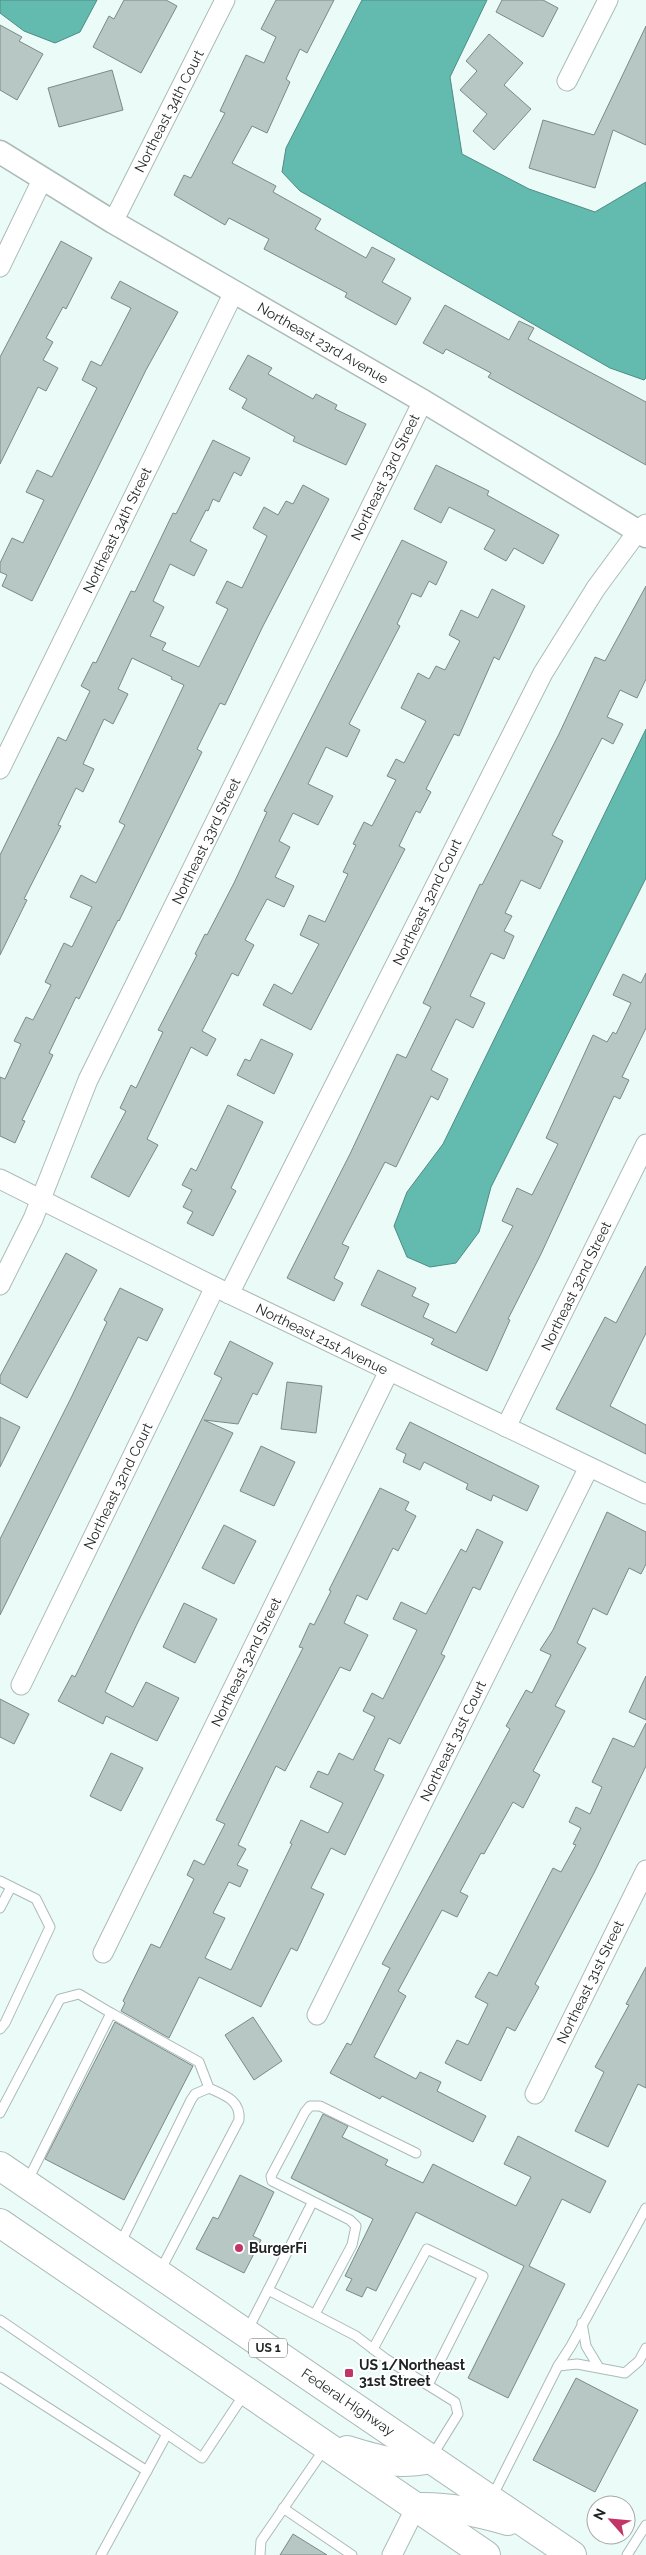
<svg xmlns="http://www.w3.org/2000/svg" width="646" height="2555" font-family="Raleway,sans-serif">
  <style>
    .water { fill: #63baae; stroke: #4e8d84 }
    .building { fill: #b7c7c4; stroke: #7b8a87 }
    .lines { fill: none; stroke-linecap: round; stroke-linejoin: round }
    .service-casing { stroke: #abbbb8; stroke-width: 11 }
    .minor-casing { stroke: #abbbb8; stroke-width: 21 }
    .tertiary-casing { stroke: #abbbb8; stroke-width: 25 }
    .primary-casing { stroke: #abbbb8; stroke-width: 30 }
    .service { stroke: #fff; stroke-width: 9 }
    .minor { stroke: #fff; stroke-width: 19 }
    .tertiary { stroke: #fff; stroke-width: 22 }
    .primary { stroke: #fff; stroke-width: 28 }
    .poi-dot { fill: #c23566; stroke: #fff; stroke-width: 2 }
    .labels { text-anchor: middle; stroke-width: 4; stroke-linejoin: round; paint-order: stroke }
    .shield { fill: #fff; stroke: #616564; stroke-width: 1 }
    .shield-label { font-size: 12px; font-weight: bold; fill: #1d2322 }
    .street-label { font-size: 14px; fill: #1d2322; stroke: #fff }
    .poi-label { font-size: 14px; font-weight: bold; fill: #1d2322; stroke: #fff; text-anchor: start }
  </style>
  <rect width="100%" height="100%" fill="#ebfbf8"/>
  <!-- water -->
  <g class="water">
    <polygon points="0,0 97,0 80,32 55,43 24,31 0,13"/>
    <polygon points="362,0 487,0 450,77 462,154 529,189 595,212 646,182 646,378 644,380 610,368 300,191 282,172 286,148"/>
    <polygon points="646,729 646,878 491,1187 479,1232 456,1263 430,1267 407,1257 394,1226 407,1192 443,1144"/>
  </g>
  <!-- building -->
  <g class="building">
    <polygon points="124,0 166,0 177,6 141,73 93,47 109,16 114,19"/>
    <polygon points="276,0 334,0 307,53 300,49 286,79 290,82 267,133 252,126 232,163 276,186 273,192 321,219 315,229 366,258 372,247 395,259 382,282 411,298 396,325 345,297 347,293 264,249 269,239 229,218 225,225 174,195 184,175 191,178 225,113 220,111 246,55 264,63 276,37 261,29"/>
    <polygon points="502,0 543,0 558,8 543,37 496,12"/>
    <polygon points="0,25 22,37 19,41 43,54 17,100 0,90"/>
    <polygon points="646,26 646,145 613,130 595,188 529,168 543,120 594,135"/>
    <polygon points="489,34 523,63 504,85 531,109 494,150 473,131 487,114 460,90 477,71 466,61"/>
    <polygon points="112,70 123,110 59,127 48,88"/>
    <polygon points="61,241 92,258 66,309 63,307 46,338 53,342 43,360 58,368 46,391 38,387 0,464 0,357"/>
    <polygon points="120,281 178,312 146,370 32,601 2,586 7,575 0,572 0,563 12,538 23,543 44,500 26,492 37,470 52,477 97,388 82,380 91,361 101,366 131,308 111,298"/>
    <polygon points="445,305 509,340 519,321 534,328 528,339 646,402 646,465 488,377 491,373 446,349 443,354 423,343"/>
    <polygon points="248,355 272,368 268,374 313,399 316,394 337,405 335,409 366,424 346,465 293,441 295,437 242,408 247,399 229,389"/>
    <polygon points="213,440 250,458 241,476 234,472 219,502 213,499 208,511 206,510 190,541 207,550 194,576 170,564 153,601 164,607 150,636 166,643 162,650 199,667 228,609 216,603 227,581 242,588 267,536 253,528 264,507 278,515 286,501 293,504 303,485 329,499 263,626 225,705 220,703 197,749 202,752 119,921 118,920 79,999 76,997 49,1053 53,1055 22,1120 25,1121 15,1143 0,1136 0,1077 5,1079 21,1044 14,1041 26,1017 33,1020 51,985 45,982 64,943 72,947 92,907 70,897 81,875 96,883 125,825 119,822 184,685 171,679 172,677 132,658 118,689 128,694 113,724 104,719 83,764 94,769 83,792 76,788 58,825 61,826 24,899 27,900 0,955 0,855 58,737 66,741 90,691 81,686 93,662 96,663 131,591 135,592 173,513 176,514"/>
    <polygon points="436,465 489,491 487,495 559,535 543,564 514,548 506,561 484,549 495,530 449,507 441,523 414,509"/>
    <polygon points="402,540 447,562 436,585 429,581 421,597 412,593 397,624 400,626 349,724 360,730 347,757 326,747 308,784 333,796 318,825 293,813 279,841 290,847 275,877 294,886 284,907 267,899 245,940 254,945 238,976 232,973 202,1031 216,1039 207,1056 191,1047 147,1139 158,1145 129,1197 91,1177 126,1111 120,1108 131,1085 136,1088 163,1032 158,1030 197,955 195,954 205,934 207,935 234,883 267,812 264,811"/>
    <polygon points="646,586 646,679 637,698 620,690 607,717 623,724 613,744 602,738 552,835 563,841 540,889 521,880 505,913 512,916 504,931 514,936 504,959 491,953 470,996 485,1003 473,1028 456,1019 431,1070 448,1079 438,1100 431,1096 396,1167 385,1162 342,1244 349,1247 334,1278 343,1283 334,1301 287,1278 350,1154 397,1054 406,1058 431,1007 423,1003 480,884 482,885 559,734 595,657 605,661"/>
    <polygon points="492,589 525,606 499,660 494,657 459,736 454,734 426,789 431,792 420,813 416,811 399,846 405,849 311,1030 263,1005 274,984 292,994 319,944 300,935 309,915 325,922 348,874 343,872 356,845 353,844 364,822 372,826 396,780 387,776 396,759 404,763 426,721 401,708 418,673 429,679 436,666 445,670 460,641 449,635 461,610 478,618"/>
    <polygon points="646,973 646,1028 622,1077 629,1080 620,1099 614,1096 541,1254 508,1319 510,1320 487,1371 431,1344 434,1339 361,1305 378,1270 416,1288 412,1296 429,1304 423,1317 456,1333 513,1226 502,1221 517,1188 532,1195 558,1144 546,1138 593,1035 607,1042 613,1032 616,1034 631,1003 613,995 623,974 641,983"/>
    <polygon points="261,1039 293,1054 274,1094 237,1075 245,1059 250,1061"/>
    <polygon points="228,1105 263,1122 231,1188 236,1191 213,1236 187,1223 193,1212 183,1207 192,1190 182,1185 191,1168 196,1171"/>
    <polygon points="66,1253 97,1270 27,1398 0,1383 0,1376"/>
    <polygon points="646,1266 646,1333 610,1406 646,1425 646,1454 556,1409 605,1317 616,1323"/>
    <polygon points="120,1288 163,1309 147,1341 138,1337 0,1615 0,1539 72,1396 107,1322 104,1320"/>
    <polygon points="230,1341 273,1363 257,1395 253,1393 238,1424 204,1420 233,1433 137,1624 105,1692 133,1707 146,1682 179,1698 157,1741 106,1716 103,1724 58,1701 72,1675 75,1677 222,1378 214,1374"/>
    <polygon points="287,1382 322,1386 316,1433 281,1429"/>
    <polygon points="0,1417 20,1427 0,1467"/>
    <polygon points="410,1422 539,1486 527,1511 493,1495 491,1501 466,1489 468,1484 424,1462 420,1470 403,1462 406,1454 396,1449"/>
    <polygon points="261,1446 295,1462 274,1506 240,1491"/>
    <polygon points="380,1488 409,1502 405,1510 416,1516 398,1551 393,1548 367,1600 357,1595 344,1623 368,1635 350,1671 340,1667 285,1771 276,1766 238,1845 246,1849 237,1865 248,1870 240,1887 229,1882 213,1913 225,1918 205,1958 231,1970 292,1844 290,1843 301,1820 328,1833 343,1803 310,1787 318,1771 328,1775 339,1753 353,1760 375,1717 363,1711 372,1693 383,1699 417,1630 393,1619 401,1602 426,1614 461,1549 466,1552 477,1529 503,1542 480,1590 473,1587 441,1654 445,1656 400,1744 389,1738 374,1770 384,1775 345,1855 331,1848 311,1888 324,1894 297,1951 291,1948 261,2007 199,1977 169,2038 121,2011 125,2003 123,2001 151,1944 160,1948 194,1879 187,1875 194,1860 204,1865 225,1824 216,1820 303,1648 299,1647 310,1623 314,1625 331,1591 329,1590"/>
    <polygon points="607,1512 646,1532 646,1564 641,1574 629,1568 607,1615 593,1608 577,1643 586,1648 555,1706 565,1711 533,1771 540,1775 523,1808 513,1802 484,1854 481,1853 460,1892 468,1896 457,1917 442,1910 398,1991 406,1996 374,2057 416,2079 420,2072 441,2082 437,2091 486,2116 473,2142 382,2096 380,2099 330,2073 347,2043 351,2045 390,1968 382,1964 510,1729 506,1726 526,1690 532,1693 551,1655 540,1650 553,1630"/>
    <polygon points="224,1525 256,1541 234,1584 202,1568"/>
    <polygon points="184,1603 217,1619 195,1663 163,1647"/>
    <polygon points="646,1676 646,1720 629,1712"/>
    <polygon points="0,1699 29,1714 14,1744 0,1737"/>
    <polygon points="646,1723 646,1766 594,1873 535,1984 539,1987 515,2031 507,2027 481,2081 445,2063 457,2040 468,2045 488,2004 475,1997 489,1972 497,1976 553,1868 561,1872 576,1845 573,1844 581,1828 569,1822 576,1807 590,1814 602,1787 592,1782 613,1738 634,1747"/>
    <polygon points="111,1753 143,1768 121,1811 90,1796"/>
    <polygon points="646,1967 646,2088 638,2084 608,2147 575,2131 604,2072 595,2067 629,2005 626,2004"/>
    <polygon points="253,2017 282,2061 254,2080 225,2035"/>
    <polygon points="115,2022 193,2066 124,2200 45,2159"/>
    <polygon points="323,2114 348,2126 342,2137 388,2160 385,2165 423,2183 433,2164 516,2206 531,2177 504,2164 518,2136 606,2181 590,2213 562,2199 529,2266 565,2284 508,2398 468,2378 524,2266 416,2212 376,2291 367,2287 362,2297 346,2290 352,2279 345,2276 373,2219 291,2178"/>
    <polygon points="240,2175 274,2192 253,2236 261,2240 244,2273 196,2249 213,2217 218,2219"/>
    <polygon points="576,2378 638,2410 595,2492 533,2460"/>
    <polygon points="293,2534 327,2555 280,2555"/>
  </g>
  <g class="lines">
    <defs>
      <g id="service">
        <polyline points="0,1881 36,1899 50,1927 5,2023 0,2029"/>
        <polyline points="0,1908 11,1887"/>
        <polyline points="111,2013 199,2062 209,2088"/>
        <polyline points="0,2113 60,1999 79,1994 111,2013 27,2182"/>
        <path d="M120,2244L191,2100L195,2094L209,2088C224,2095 241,2100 239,2120L160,2271"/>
        <polyline points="268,2290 312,2203"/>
        <polyline points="315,2314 352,2245 356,2226 350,2220 272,2181 271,2176 305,2112 310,2106 320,2106 416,2153"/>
        <polyline points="0,2320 202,2458 245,2393"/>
        <polyline points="582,2323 586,2346 598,2366"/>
        <polyline points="247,2331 268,2290 356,2336 386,2359 455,2402 458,2414 432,2456"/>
        <polyline points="373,2349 427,2249 483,2276 428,2385"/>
        <polyline points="558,2366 577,2364 625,2373 639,2361 646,2348"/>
        <polyline points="0,2377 147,2471"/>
        <polyline points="492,2497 558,2366 571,2346 646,2208"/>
        <polyline points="283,2508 352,2555"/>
        <polyline points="101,2555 167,2434"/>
        <polyline points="260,2555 261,2541 325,2448"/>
        <polyline points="627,2555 646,2525"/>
      </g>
      <g id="minor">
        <polyline points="567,81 608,0"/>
        <polyline points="113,222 225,0"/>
        <polyline points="0,267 42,180"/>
        <polyline points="0,769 234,292"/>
        <polyline points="0,1179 215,1287 646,1494"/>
        <polyline points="0,1285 33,1219 88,1080 423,401"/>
        <polyline points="229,1294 543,673 596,588 638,531 646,524"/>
        <polyline points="506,1427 646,1144"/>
        <polyline points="21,1685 215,1287"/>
        <polyline points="103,1953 389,1371"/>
        <polyline points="317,2015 589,1467"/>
        <polyline points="535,2094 646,1870"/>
        <polyline points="392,2555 416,2507"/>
      </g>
      <polyline id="tertiary" points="0,152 113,222 423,401 646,536"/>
      <g id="primary">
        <polyline points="0,2166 572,2555"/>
        <polyline points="0,2223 486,2555"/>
        <path d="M347,2450C381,2460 395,2466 430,2459"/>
        <path d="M416,2507C449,2506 476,2512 508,2521"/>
      </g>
    </defs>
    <!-- service casing -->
    <use href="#service" class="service-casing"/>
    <!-- minor casing -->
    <use href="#minor" class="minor-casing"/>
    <!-- tertiary casing -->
    <use href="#tertiary" class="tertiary-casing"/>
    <!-- primary casing -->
    <use href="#primary" class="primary-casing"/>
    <!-- service -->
    <use href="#service" class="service"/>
    <!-- minor -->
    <use href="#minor" class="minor"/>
    <!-- tertiary -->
    <use href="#tertiary" class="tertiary"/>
    <!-- primary -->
    <use href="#primary" class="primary"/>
  </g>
  <!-- markers -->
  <g class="poi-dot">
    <circle cx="239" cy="2248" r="5"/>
    <rect x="344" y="2368" width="10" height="10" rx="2.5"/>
  </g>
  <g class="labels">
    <!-- shield labels -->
    <rect class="shield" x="249" y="2338.5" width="38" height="19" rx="4"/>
    <g class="shield-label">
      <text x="268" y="2352">US 1</text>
    </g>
    <!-- street labels -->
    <g class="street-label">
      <text transform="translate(169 111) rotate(-63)" y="5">Northeast 34th Court</text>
      <text transform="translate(323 343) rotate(30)" y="5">Northeast 23rd Avenue</text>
      <text transform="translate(385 477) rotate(-64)" y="5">Northeast 33rd Street</text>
      <text transform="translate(117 530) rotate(-64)" y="5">Northeast 34th Street</text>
      <text transform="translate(206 841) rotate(-64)" y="5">Northeast 33rd Street</text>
      <text transform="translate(427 902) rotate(-64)" y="5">Northeast 32nd Court</text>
      <text transform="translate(576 1286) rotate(-64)" y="5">Northeast 32nd Street</text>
      <text transform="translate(322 1339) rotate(26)" y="5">Northeast 21st Avenue</text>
      <text transform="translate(118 1486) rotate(-64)" y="5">Northeast 32nd Court</text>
      <text transform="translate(246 1662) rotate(-64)" y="5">Northeast 32nd Street</text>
      <text transform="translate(453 1741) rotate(-64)" y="5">Northeast 31st Court</text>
      <text transform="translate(590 1982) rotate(-64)" y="5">Northeast 31st Street</text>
      <text transform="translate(348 2402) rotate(34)" y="5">Federal Highway</text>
    </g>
    <!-- poi labels -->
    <g class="poi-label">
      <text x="249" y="2253">BurgerFi</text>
      <text x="359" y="2370">US 1/Northeast<tspan x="359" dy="16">31st Street</tspan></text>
    </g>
  </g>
  <!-- north arrow -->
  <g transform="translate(611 2520) rotate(297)"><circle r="24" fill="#ffffff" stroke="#a5a7a7"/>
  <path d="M0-4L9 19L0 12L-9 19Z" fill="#c23566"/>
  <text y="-8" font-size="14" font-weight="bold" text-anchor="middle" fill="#1d2322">N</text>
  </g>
</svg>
